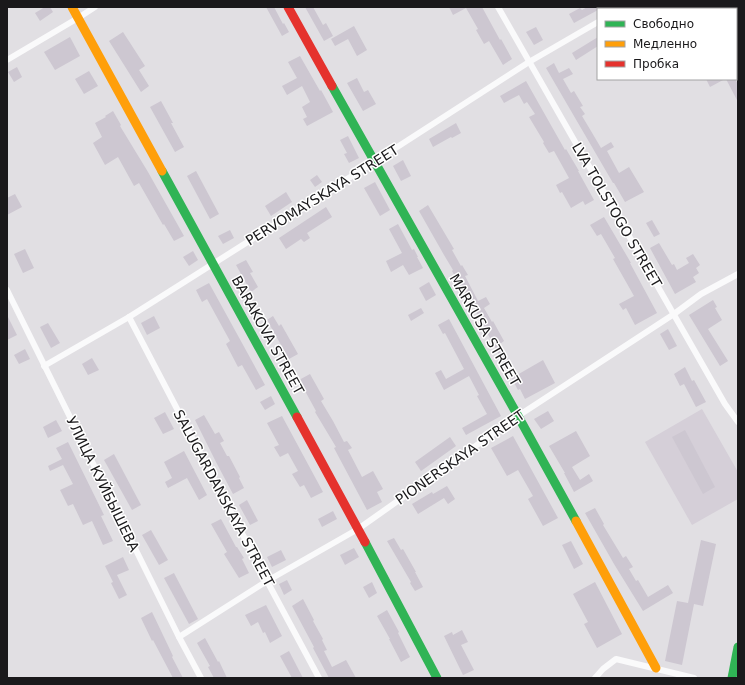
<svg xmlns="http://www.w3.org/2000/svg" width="745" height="685" font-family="'DejaVu Sans',sans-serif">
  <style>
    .built { fill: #d5cfd8 }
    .building { fill: #cdc7d1 }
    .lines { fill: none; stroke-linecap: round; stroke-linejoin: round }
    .street { stroke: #fafafb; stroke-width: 6 }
    .fast { stroke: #30b455; stroke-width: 9 }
    .slow { stroke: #ff9f0a; stroke-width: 9 }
    .jam { stroke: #e5322d; stroke-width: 9 }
    .labels { text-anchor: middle; stroke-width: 3; stroke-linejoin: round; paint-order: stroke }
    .street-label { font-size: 14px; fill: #1a191b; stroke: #fff }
  </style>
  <rect width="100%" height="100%" fill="#e1dfe3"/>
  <!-- built -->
  <polygon class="built" points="702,409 738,472 738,499 692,525 645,442"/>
  <!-- building -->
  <g class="building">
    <polygon points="45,7 50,7 53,12 40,21 35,13"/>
    <polygon points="266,7 274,7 283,24 284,23 289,32 282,36"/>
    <polygon points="305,7 313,7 323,25 326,23 333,36 324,41"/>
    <polygon points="449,7 482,7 500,40 501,39 512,59 503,65 489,41 484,44 476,30 478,29 466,8 453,15"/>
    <polygon points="587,7 603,7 598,9 598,10 574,23 569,14 580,8 582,10"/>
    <polygon points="354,26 367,50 357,56 348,39 335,46 331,39"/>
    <polygon points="536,27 543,40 534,45 526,32"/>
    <polygon points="123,32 145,66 139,70 149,86 141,92 109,41"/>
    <polygon points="70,37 80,56 55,70 44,52"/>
    <polygon points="598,37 598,46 576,60 572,53"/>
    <polygon points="300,56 320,91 321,90 333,112 307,126 303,119 307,117 302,107 310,102 302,86 287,95 282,86 297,78 288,62"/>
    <polygon points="554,63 559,73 569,68 573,74 563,79 571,93 574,91 583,106 580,107 585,114 582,116 591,131 601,148 611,142 614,147 607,151 619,173 629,167 644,192 625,202 614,183 613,183 546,68"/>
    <polygon points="17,67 22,77 14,82 8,72"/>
    <polygon points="89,71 98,86 84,94 75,79"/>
    <polygon points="357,78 364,92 368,90 376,104 363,111 347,83"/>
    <polygon points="706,79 725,79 710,87"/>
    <polygon points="726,79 735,79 738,84 738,102"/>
    <polygon points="526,81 565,150 566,149 579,171 578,171 594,200 585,205 583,201 571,208 562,192 560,193 556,185 569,178 554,151 549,153 543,143 544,142 529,117 535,114 527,102 524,104 519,95 504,103 500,96"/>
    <polygon points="161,101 173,123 171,123 184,147 175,152 150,107"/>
    <polygon points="113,111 121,125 120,126 148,172 184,236 174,241 164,224 163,225 139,183 134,186 118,157 105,165 93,143 102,137 95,123 106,117 105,116"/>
    <polygon points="456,123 461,133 452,138 451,137 433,147 429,139"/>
    <polygon points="348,136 359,158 349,163 344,154 347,153 340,140"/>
    <polygon points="403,160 411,176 401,181 393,166"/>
    <polygon points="196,171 219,214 210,219 187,176"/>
    <polygon points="317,175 322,182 315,187 310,180"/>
    <polygon points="375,182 390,210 380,216 364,188"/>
    <polygon points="286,192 292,202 271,216 265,206"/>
    <polygon points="15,194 22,207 7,215 7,198"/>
    <polygon points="428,205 454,249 452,250 461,266 462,265 468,275 465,276 478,301 486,297 490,304 484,308 492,322 493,321 504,341 500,344 517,375 543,360 555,383 525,399 520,389 518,390 470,301 469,301 452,271 453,270 444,255 419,211"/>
    <polygon points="326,207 332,217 307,233 310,238 304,242 301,239 286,249 279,238"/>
    <polygon points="604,217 631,263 630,263 657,313 635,325 626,308 623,310 619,304 634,296 613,259 615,258 601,234 597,236 590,225"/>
    <polygon points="652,220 660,234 654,237 646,223"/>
    <polygon points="398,224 412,250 414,249 418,257 417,257 423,268 409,275 403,265 391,272 386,261 402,253 389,229"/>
    <polygon points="230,230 234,238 223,244 218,236"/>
    <polygon points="659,243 672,265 674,264 677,270 689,263 686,258 693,254 700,265 696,268 699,273 693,277 696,282 675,294 650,248"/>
    <polygon points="25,249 34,268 23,273 14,254"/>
    <polygon points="193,251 198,260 189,266 183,257"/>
    <polygon points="246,260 253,272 250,273 258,287 251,292 236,265"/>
    <polygon points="429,282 436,295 426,301 419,288"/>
    <polygon points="209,283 265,385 256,390 242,365 238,367 226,344 230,341 207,299 202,302 196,290"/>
    <polygon points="713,300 717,307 715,308 722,320 708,329 728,361 720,366 689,315"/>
    <polygon points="421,308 424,313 411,321 408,315"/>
    <polygon points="7,315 17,335 7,340"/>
    <polygon points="154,316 160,328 147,335 141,323"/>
    <polygon points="273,316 279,326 281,324 298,354 289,359 267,320"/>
    <polygon points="449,319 501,416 466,435 462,428 487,414 477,396 479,395 469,376 444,390 435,373 441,370 446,379 464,369 445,333 443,334 438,325"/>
    <polygon points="48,323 60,343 51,348 40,327"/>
    <polygon points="668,329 677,346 669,350 660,334"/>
    <polygon points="25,349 30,359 19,364 14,355"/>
    <polygon points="92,358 99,370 88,375 82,364"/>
    <polygon points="685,367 692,381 694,380 706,402 696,407 684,384 680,386 674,374"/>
    <polygon points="310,374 324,399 321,401 333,421 344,442 347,441 352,448 348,450 362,477 373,471 383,489 377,492 382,502 367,510 334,448 336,447 315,412 316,411 299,380"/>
    <polygon points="271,396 275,404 265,410 260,402"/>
    <polygon points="548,411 554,421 541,429 534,419"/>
    <polygon points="165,412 174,429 163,434 154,418"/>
    <polygon points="204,415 215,434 219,432 224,441 220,443 227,456 229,456 240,477 239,478 244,488 233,494 216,462 195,420"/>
    <polygon points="282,416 323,492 311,498 304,485 300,487 292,474 298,471 288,453 280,457 274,447 279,445 267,423"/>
    <polygon points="56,420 62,431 48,438 43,427"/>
    <polygon points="685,430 715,487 703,494 672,437"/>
    <polygon points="576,431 590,456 572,467 580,480 589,474 593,481 574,492 564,473 565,473 549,446"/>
    <polygon points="513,436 558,518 543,526 528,499 533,496 518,470 507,476 491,448"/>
    <polygon points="450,437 456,446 421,471 415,462"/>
    <polygon points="68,442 104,515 101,516 113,541 103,545 92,521 83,525 73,504 68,506 60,490 73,484 63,465 50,471 48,466 62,459 56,448"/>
    <polygon points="184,451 207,495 199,500 187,478 168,488 165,482 172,478 164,462"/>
    <polygon points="114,454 141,505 132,510 104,460"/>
    <polygon points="447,486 455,499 448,504 444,498 418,514 412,504 432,492 433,494"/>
    <polygon points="247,500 258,521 250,525 239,505"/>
    <polygon points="595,508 604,524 603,525 623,558 626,556 633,567 629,569 636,581 638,580 648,597 668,585 673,593 643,611 614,564 585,513"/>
    <polygon points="333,511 337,519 322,527 318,519"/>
    <polygon points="221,519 236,547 237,547 244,558 242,559 249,573 239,578 224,554 227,552 211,524"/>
    <polygon points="151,530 168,560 159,565 142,535"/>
    <polygon points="394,538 401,550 403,549 416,572 415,572 423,587 415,591 410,583 411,582 387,541"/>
    <polygon points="701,540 716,544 703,606 694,604 682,665 665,661 677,601 688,603"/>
    <polygon points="571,541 583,564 574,569 562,545"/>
    <polygon points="354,548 359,557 345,565 340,555"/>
    <polygon points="281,550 286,560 272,567 267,557"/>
    <polygon points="123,557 129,570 117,575 127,595 119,599 111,583 113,582 105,566"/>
    <polygon points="174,573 198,619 189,624 164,578"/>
    <polygon points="287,580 292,590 284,595 279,584"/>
    <polygon points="372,582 377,593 369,598 363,587"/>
    <polygon points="595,582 622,634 597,648 584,624 588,622 573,594"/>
    <polygon points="303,599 314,620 313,621 323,639 322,640 327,650 324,651 332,667 346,660 356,678 329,678 313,648 314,647 292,606"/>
    <polygon points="266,605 282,636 270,643 265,632 263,633 258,622 251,626 245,615"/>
    <polygon points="387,610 399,632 398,633 410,657 401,662 389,639 390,639 377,616"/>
    <polygon points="152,612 173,656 172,657 183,678 173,678 153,640 152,641 141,618"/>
    <polygon points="462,630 468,642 461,645 474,670 463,675 444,636 452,632 453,635"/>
    <polygon points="205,638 218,662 219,661 227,678 214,678 208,667 210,666 197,643"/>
    <polygon points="289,651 303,678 292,678 280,656"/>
  </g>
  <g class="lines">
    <!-- street -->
    <g class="street">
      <polyline points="498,7 725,404 738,422"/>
      <polyline points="713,7 714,9"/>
      <polyline points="622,9 625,7"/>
      <polyline points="736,49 738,53"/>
      <polyline points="7,60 78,18 95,7"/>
      <polyline points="7,290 179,637 201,678"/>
      <polyline points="129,317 267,581 319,678"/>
      <polyline points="44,366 129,317 374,162 529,62 598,22"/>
      <polyline points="179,637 267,581 358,529 518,416 674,314 701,294 738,274"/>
      <polyline points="595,678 603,669 616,659 694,678"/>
    </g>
    <!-- fast -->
    <g class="fast">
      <polyline points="332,86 518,416 576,521"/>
      <polyline points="162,171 297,417"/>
      <polyline points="365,542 437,678"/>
      <polyline points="732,678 738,647"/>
    </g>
    <!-- slow -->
    <g class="slow">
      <polyline points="72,7 162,171"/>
      <polyline points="576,521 656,668"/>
    </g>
    <!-- jam -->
    <g class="jam">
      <polyline points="288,7 332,86"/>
      <polyline points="297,417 365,542"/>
    </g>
  </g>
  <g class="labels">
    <!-- street labels -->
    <g class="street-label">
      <text transform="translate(322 195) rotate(-32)" y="5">PERVOMAYSKAYA STREET</text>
      <text transform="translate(617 215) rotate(60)" y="5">LVA TOLSTOGO STREET</text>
      <text transform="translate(485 330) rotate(60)" y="5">MARKUSA STREET</text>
      <text transform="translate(268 335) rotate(61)" y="5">BARAKOVA STREET</text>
      <text transform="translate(460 457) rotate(-35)" y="5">PIONERSKAYA STREET</text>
      <text transform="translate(103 484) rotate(64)" y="5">УЛИЦА КУЙБЫШЕВА</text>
      <text transform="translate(224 498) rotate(62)" y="5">SALUGARDANSKAYA STREET</text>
    </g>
  </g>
  <!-- border -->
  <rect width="745" height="685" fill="none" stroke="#1a191b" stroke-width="16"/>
  <!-- legend -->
  <rect x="597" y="8" width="140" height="72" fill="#ffffff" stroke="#a3a3a4"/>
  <rect x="605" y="21" width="20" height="6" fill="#30b455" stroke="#a3a3a4"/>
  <text x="633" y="28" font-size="12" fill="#1a191b">Свободно</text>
  <rect x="605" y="41" width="20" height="6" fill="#ff9f0a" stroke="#a3a3a4"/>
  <text x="633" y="48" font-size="12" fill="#1a191b">Медленно</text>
  <rect x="605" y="61" width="20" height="6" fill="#e5322d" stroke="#a3a3a4"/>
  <text x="633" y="68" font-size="12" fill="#1a191b">Пробка</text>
</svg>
